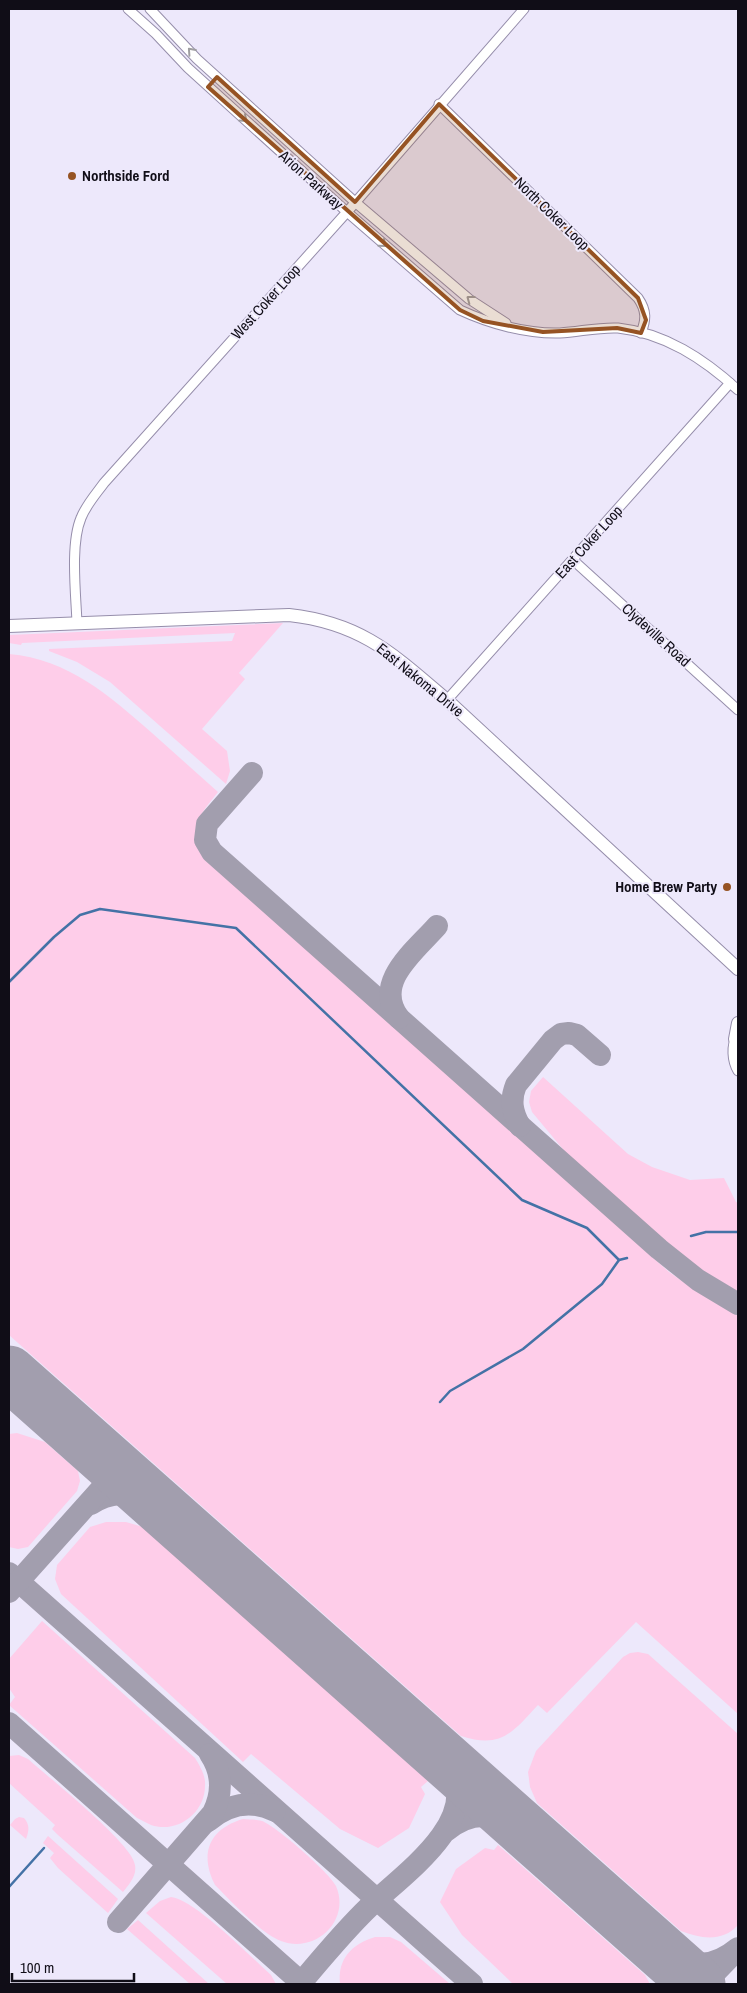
<svg xmlns="http://www.w3.org/2000/svg" width="747" height="1993" font-family="'Archivo Narrow',sans-serif">
  <style>
    .green { fill: #fecde9 }
    .lines { fill: none; stroke-linecap: round; stroke-linejoin: round }
    .stream { stroke: #4472a6; stroke-width: 2.5 }
    .taxiway { stroke: #a29eae; stroke-width: 22 }
    .runway { stroke: #a29eae; stroke-width: 55 }
    .street-casing { stroke: #968eab; stroke-width: 11 }
    .secondary-casing { stroke: #968eab; stroke-width: 14 }
    .street { stroke: #fff; stroke-width: 9 }
    .secondary { stroke: #fff; stroke-width: 12 }
    .oneway { stroke: #9f9ea2 }
    .marked { fill: #965323; fill-opacity: 0.2; stroke: #965323; stroke-width: 4; stroke-linejoin: round }
    .poi-dot { fill: #965323; stroke: #ede8fb; stroke-width: 2 }
    .labels { text-anchor: middle; stroke-width: 4; stroke-linejoin: round; paint-order: stroke }
    .poi-label { font-size: 15px; font-weight: bold; fill: #100d17; stroke: #ede8fb; text-anchor: start }
    .street-label { font-size: 15px; fill: #100d17; stroke: #ede8fb }
  </style>
  <rect width="100%" height="100%" fill="#ede8fb"/>
  <!-- green -->
  <g class="green">
    <polygon points="283,623 239,673 245,679 202,729 227,751 230,771 226,784 110,682 77,662 49,651 49,649 232,641 235,633 22,643 21,645 9,643 9,635"/>
    <path d="M9,654C68,659 110,696 152,733C174,753 196,772 218,792C200,815 188,826 202,856L669,1272L698,1292L738,1316V1714L636,1622L547,1713L538,1705C512,1733 501,1749 461,1736L9,1335Z"/>
    <polygon points="543,1077 628,1154 652,1167 690,1180 724,1178 736,1202 738,1203 738,1294 717,1284 686,1260 572,1160 532,1112 529,1102 531,1091"/>
    <polygon points="17,1433 45,1442 78,1471 80,1481 77,1491 28,1547 18,1549 9,1547 9,1434"/>
    <polygon points="106,1522 126,1522 143,1527 428,1781 421,1787 425,1794 409,1828 378,1848 340,1829 251,1754 243,1762 61,1594 55,1579 57,1565 90,1527"/>
    <path d="M42,1621L195,1758C200,1766 206,1776 205,1786C205,1813 177,1834 151,1825C146,1823 142,1820 137,1818L9,1705L15,1697L9,1688V1659Z"/>
    <path d="M638,1652L648,1654L738,1734V1925C723,1942 701,1939 681,1931L537,1803L530,1787L528,1772L536,1751L623,1657L630,1653Z"/>
    <path d="M19,1755L28,1759C48,1777 133,1844 135,1865C137,1876 129,1884 123,1892L58,1835L52,1829L55,1825L9,1783V1756Z"/>
    <path d="M19,1817L24,1818C30,1825 29,1831 26,1839L10,1825L15,1819Z"/>
    <path d="M243,1819C249,1820 257,1819 262,1821C276,1826 330,1873 336,1886C351,1921 315,1954 281,1941C261,1934 231,1901 215,1885C199,1854 209,1829 243,1819Z"/>
    <polygon points="48,1836 118,1899 108,1913 58,1868 50,1858 54,1853 43,1843"/>
    <polygon points="498,1845 645,1975 650,1984 513,1984 462,1935 440,1902 456,1869 485,1848 494,1850"/>
    <path d="M171,1897C194,1899 251,1957 271,1975L276,1984H227L146,1913L160,1901Z"/>
    <polygon points="138,1920 209,1984 190,1984 127,1929"/>
    <path d="M375,1937H390L401,1942L450,1984H340C337,1959 352,1944 375,1937Z"/>
  </g>
  <g class="lines">
    <!-- stream -->
    <g class="stream">
      <polyline points="9,982 54,937 80,915 100,909 236,928 522,1200 587,1228 619,1260"/>
      <polyline points="691,1236 706,1232 738,1232"/>
      <polyline points="440,1402 450,1391 523,1349 602,1284 619,1260 627,1258"/>
      <polyline points="9,1887 44,1848"/>
    </g>
    <!-- taxiway -->
    <g class="taxiway">
      <polyline points="252,773 207,824 205,840 212,852 659,1249 698,1280 738,1304"/>
      <path d="M399,1018C372,983 415,951 437,926"/>
      <path d="M520,1126C512,1112 510,1100 516,1085L553,1040L561,1034L569,1033L577,1035L600,1055"/>
      <polyline points="9,1382 14,1377"/>
      <path d="M91,1504C108,1493 130,1490 148,1500C154,1503 159,1508 165,1511"/>
      <polyline points="9,1573 472,1984"/>
      <polyline points="9,1592 118,1470"/>
      <polyline points="9,1723 303,1984"/>
      <path d="M208,1821C228,1804 251,1799 275,1811"/>
      <path d="M446,1831C473,1809 495,1814 524,1829"/>
      <path d="M118,1922L213,1813C223,1793 222,1772 210,1754"/>
      <path d="M661,1951C691,1966 710,1971 738,1948"/>
      <polyline points="661,1951 672,1966 678,1984"/>
      <path d="M300,1984C322,1958 344,1931 369,1907C401,1876 477,1825 453,1773C450,1766 444,1760 439,1755"/>
      <polyline points="704,1984 731,1956"/>
    </g>
    <!-- runway -->
    <polyline class="runway" points="9,1373 698,1984"/>
    <defs>
      <g id="street">
        <path d="M128,9L156,34L188,68L347,212L460,310C490,324 527,334 560,333C579,332 598,327 618,328C665,333 704,359 738,390"/>
        <polyline points="150,9 197,59 355,202 469,299 506,323"/>
        <path d="M439,104L638,298C647,311 646,320 641,333"/>
        <polyline points="573,560 738,710"/>
        <path d="M77,623C76,595 70,544 81,518C86,505 96,494 104,483L347,212L524,9"/>
        <polyline points="447,700 730,383"/>
        <path d="M737,1035C731,1046 732,1061 738,1071"/>
      </g>
      <g id="secondary">
        <path d="M9,626L289,615C362,623 394,655 447,700L738,969"/>
        <polyline points="735,1039 738,1023"/>
      </g>
    </defs>
    <!-- street casing -->
    <use href="#street" class="street-casing"/>
    <!-- secondary casing -->
    <use href="#secondary" class="secondary-casing"/>
    <!-- street -->
    <use href="#street" class="street"/>
    <!-- secondary -->
    <use href="#secondary" class="secondary"/>
  </g>
  <!-- one-way arrows -->
  <defs><path id="oneway-chevron" d="M-2-3.5L2.5 0L-2 3.5" fill="none" stroke-width="1.6" stroke-linecap="round" stroke-linejoin="round" transform="scale(1.25)"/></defs>
  <g class="oneway">
    <use href="#oneway-chevron" transform="translate(191 51) rotate(-132)"/>
    <use href="#oneway-chevron" transform="translate(244 119) rotate(42)"/>
    <use href="#oneway-chevron" transform="translate(383 244) rotate(41)"/>
    <use href="#oneway-chevron" transform="translate(470 299) rotate(-143)"/>
  </g>
  <!-- marked area -->
  <path class="marked" d="M217,77L355,202L439,104L638,298L646,320L641,333L617,328L543,332L483,321L460,310L208,87Z"/>
  <!-- markers -->
  <g class="poi-dot">
    <circle cx="72" cy="176" r="5"/>
    <circle cx="727" cy="887" r="5"/>
  </g>
  <g class="labels">
    <!-- poi labels -->
    <g class="poi-label">
      <text x="82" y="181">Northside Ford</text>
      <text x="717" y="892" text-anchor="end">Home Brew Party</text>
    </g>
    <!-- street labels -->
    <g class="street-label">
      <text transform="translate(311 180) rotate(42)" y="5">Arion Parkway</text>
      <text transform="translate(552 214) rotate(44)" y="5">North Coker Loop</text>
      <text transform="translate(266 302) rotate(-48)" y="5">West Coker Loop</text>
      <text transform="translate(589 542) rotate(-48)" y="5">East Coker Loop</text>
      <text transform="translate(656 635) rotate(42)" y="5">Clydeville Road</text>
      <text transform="translate(420 680) rotate(39)" y="5">East Nakoma Drive</text>
    </g>
  </g>
  <!-- border -->
  <rect width="747" height="1993" fill="none" stroke="#100d17" stroke-width="20"/>
  <!-- scale -->
  <path d="M12 1973v8h122v-8" fill="none" stroke="#100d17" stroke-width="2.5"/>
  <text x="20" y="1973" font-size="15" fill="#100d17" stroke="#ede8fb" stroke-width="4" paint-order="stroke">100 m</text>
</svg>
